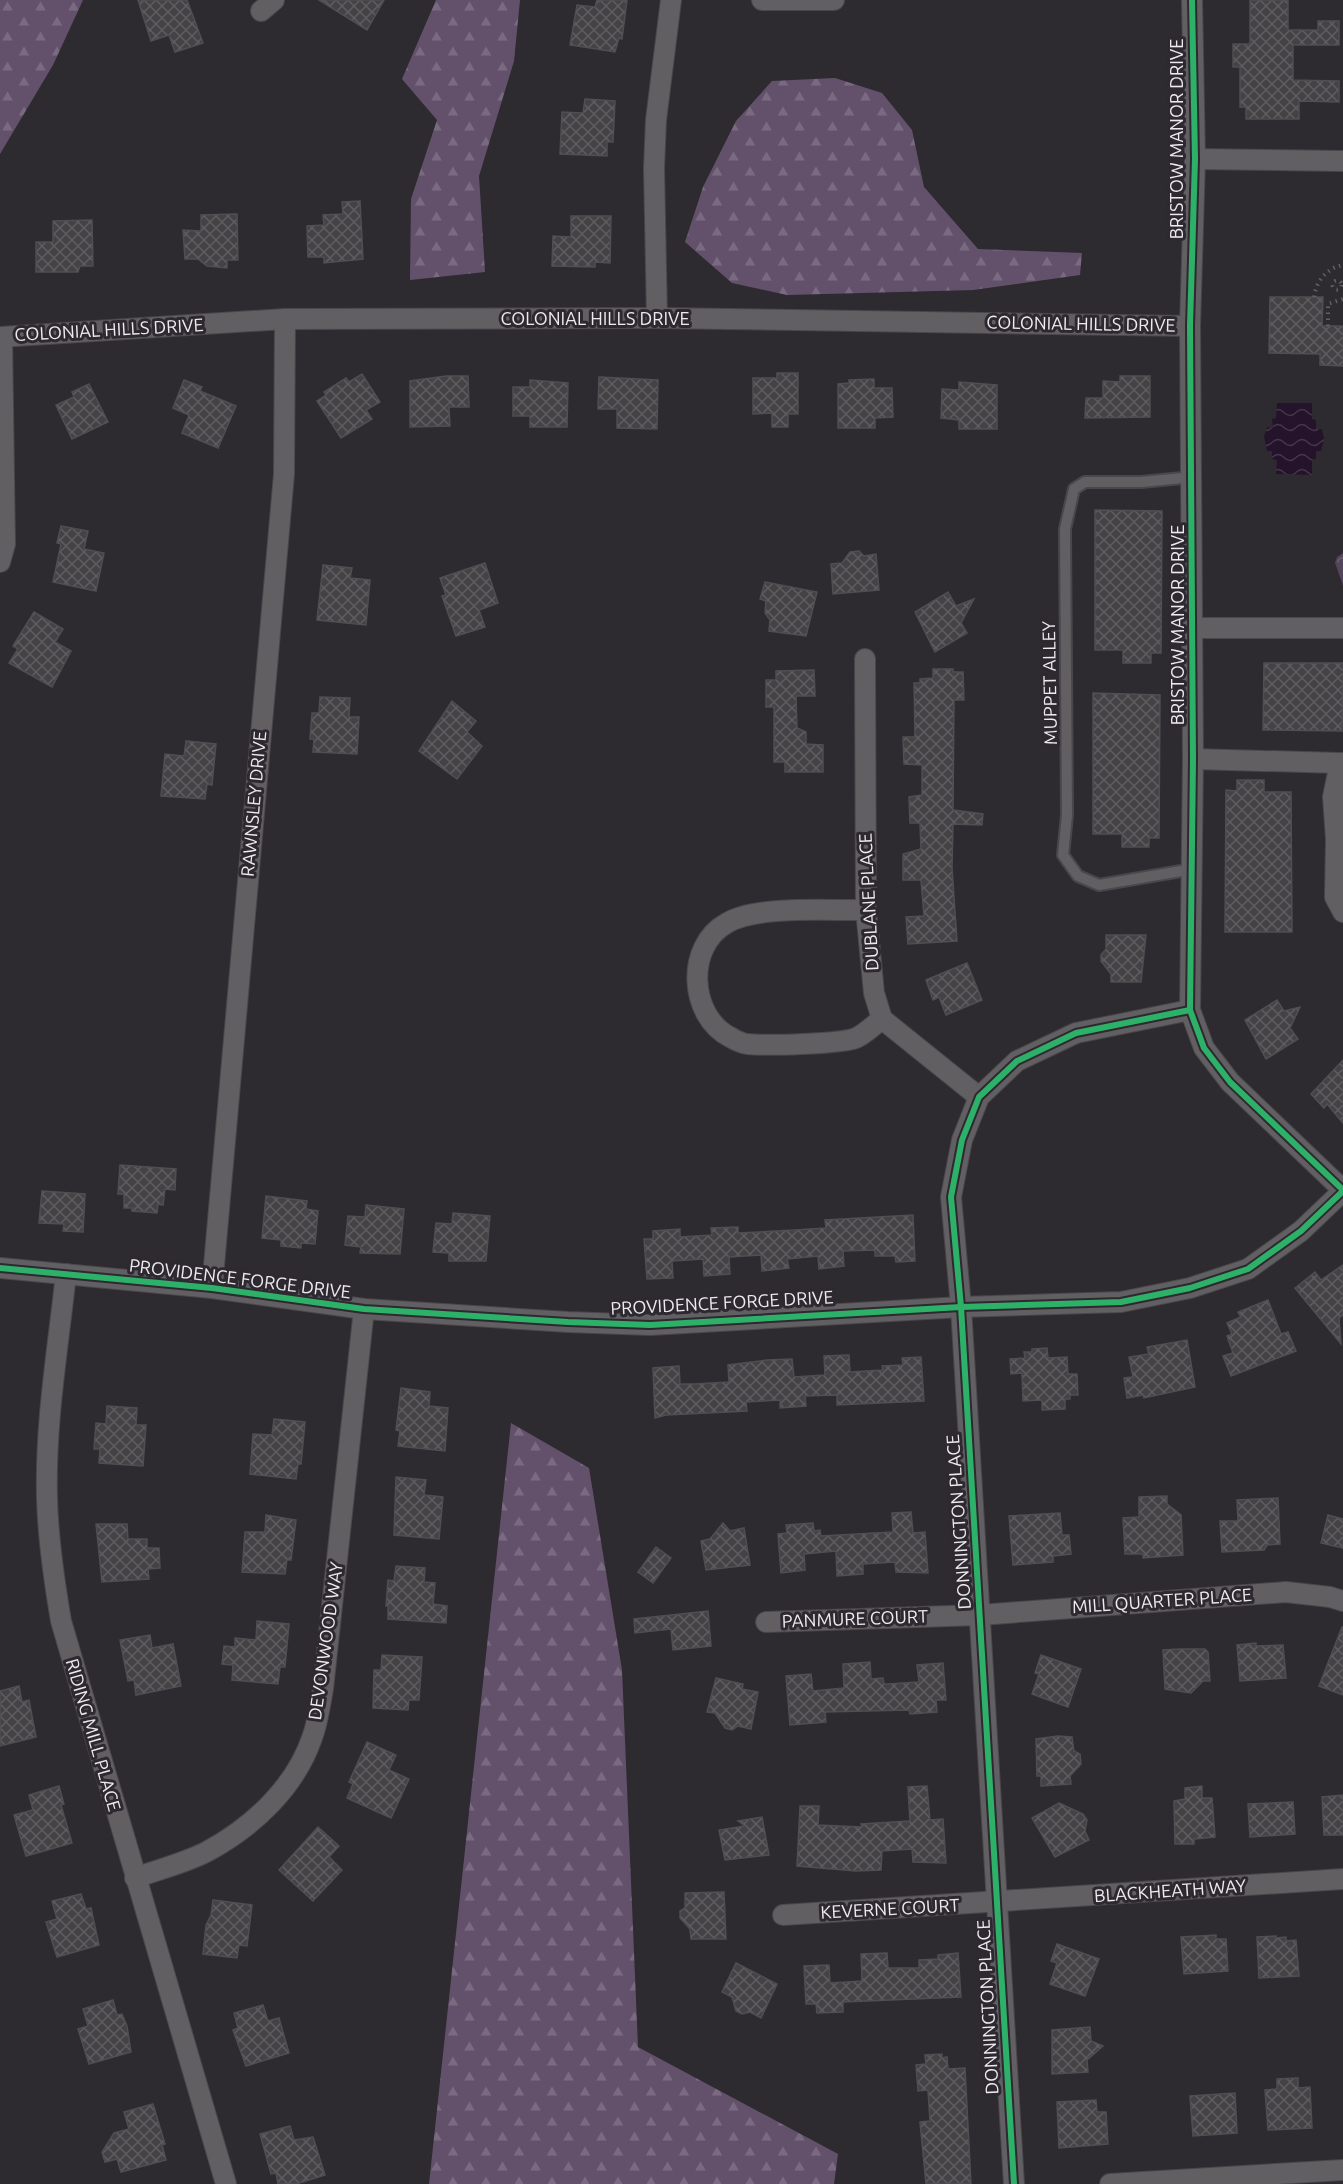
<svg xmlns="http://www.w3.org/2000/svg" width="1343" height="2184" font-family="Ubuntu,sans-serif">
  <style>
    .forest { fill: url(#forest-firs) }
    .park { fill: url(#park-crowns) }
    .water { fill: url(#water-waves) }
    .building { fill: url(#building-cross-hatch); stroke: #504e52; stroke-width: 1.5 }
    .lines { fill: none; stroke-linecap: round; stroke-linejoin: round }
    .service-casing { stroke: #49474b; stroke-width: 14 }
    .minor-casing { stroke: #49474b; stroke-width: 22 }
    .path { stroke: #616062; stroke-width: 4; stroke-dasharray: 1.5 4.5; stroke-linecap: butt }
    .service { stroke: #615f62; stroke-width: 10 }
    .minor { stroke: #615f62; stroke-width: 20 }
    .cycleway-casing { stroke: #2e2931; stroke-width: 10 }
    .cycleway { stroke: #2db169; stroke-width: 6 }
    .labels { text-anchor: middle; stroke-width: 6; stroke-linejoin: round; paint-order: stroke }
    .street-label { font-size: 18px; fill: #edeaef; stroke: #2e2931 }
  </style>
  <defs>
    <pattern id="forest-firs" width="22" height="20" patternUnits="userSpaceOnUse" patternTransform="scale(1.5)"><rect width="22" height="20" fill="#63516c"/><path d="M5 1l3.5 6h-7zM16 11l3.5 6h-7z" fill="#7a6a81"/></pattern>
    <pattern id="park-crowns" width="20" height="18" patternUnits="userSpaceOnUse" patternTransform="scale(1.5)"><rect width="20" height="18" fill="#53435b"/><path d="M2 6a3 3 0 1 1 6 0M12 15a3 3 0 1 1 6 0" fill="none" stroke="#6c5e73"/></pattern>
    <pattern id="water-waves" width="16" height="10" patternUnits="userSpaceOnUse" patternTransform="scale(1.5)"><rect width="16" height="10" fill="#24132b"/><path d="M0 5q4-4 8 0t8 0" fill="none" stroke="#44364a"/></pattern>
    <pattern id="building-cross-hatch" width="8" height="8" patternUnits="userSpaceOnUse" patternTransform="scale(1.5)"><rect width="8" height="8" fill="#444245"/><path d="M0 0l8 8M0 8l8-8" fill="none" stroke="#5f5d60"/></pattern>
  </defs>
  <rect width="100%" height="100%" fill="#2d2b2f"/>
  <!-- forest -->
  <g class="forest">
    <polygon points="0,0 83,0 53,65 0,154"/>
    <polygon points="436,0 520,0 514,61 479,176 485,272 410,280 411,199 437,120 402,79"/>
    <polygon points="835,78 882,93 912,130 924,187 978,249 1082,253 1080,275 973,290 787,295 732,283 685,242 703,187 736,121 772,81"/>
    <polygon points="511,1423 589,1468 622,1670 638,2047 838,2154 834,2184 429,2184"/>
  </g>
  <!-- park -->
  <polygon class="park" points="1343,553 1343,585 1335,563 1337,557"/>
  <!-- water -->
  <polygon class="water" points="1277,403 1312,403 1312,419 1316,420 1316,429 1322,429 1324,439 1321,451 1316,451 1316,459 1312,460 1312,475 1276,474 1277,460 1272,459 1272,451 1267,451 1264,436 1267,427 1273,428 1272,419 1276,418"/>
  <!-- building -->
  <g class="building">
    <polygon points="138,0 187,0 203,43 175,52 169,35 151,41"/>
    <polygon points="319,0 384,0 367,30"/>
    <polygon points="597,0 627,0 622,39 619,38 615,52 570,45 577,5 595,7"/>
    <polygon points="1250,0 1288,0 1288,30 1318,30 1318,21 1339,21 1339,45 1293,45 1293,80 1339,81 1339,102 1299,101 1299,119 1246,119 1246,107 1240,107 1240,67 1233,67 1233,44 1250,44"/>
    <polygon points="585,99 615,101 613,142 607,142 607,156 560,154 562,112 583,113"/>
    <polygon points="360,201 363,259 324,263 324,257 308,257 307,226 324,225 323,215 343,214 342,202"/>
    <polygon points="237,214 238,260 227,260 227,268 207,266 198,259 185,259 183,230 201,231 201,215"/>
    <polygon points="571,216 611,216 610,263 595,262 595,267 552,266 553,236 571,237"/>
    <polygon points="92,220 93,266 80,266 78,272 36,272 36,242 53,242 53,221"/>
    <polygon points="1270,297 1323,297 1322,326 1343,326 1343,366 1320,365 1320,354 1269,353"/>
    <polygon points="777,373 798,373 798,414 788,414 788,427 772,427 772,413 753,414 753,378 777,378"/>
    <polygon points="362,374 380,402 366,410 372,419 341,438 317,401 326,395 324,392 346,378 349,382"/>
    <polygon points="446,376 468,376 469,407 449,407 450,426 410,427 410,381"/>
    <polygon points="1120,376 1150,376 1150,417 1085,418 1086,398 1103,398 1103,381 1120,382"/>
    <polygon points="599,377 658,380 657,429 617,428 617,409 598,409"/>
    <polygon points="874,379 874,388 892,388 893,417 875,418 875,428 838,428 838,384 849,383 849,380"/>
    <polygon points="184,380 202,387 200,391 236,406 218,448 182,433 189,415 173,408"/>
    <polygon points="530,380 568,383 567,427 530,427 530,416 513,416 513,387 530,387"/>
    <polygon points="959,382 997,385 997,429 959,429 959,420 941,418 942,389 959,390"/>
    <polygon points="89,384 108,422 72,439 56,405 74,397 72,392"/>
    <polygon points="1095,510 1162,511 1161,653 1151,653 1151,663 1123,663 1123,650 1095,650"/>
    <polygon points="61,526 88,531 84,549 104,553 96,591 53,582 61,544 57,543"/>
    <polygon points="859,551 864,556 876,554 879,590 833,594 831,564 842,563 850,552"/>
    <polygon points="485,563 498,603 479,610 485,627 456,636 442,596 446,595 440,578"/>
    <polygon points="323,565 352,568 350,578 370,580 366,625 317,620"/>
    <polygon points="765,582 817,592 806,636 769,631 770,620 765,613 766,601 760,599"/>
    <polygon points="948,592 956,606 974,599 961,623 967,633 935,652 915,612"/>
    <polygon points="34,612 63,629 55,642 71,651 52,687 9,663 18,649 13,646"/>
    <polygon points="1264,663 1343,663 1342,731 1263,730"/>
    <polygon points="933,669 953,669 953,672 963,672 964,700 954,700 953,810 983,814 982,825 953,824 952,868 957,941 908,944 906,917 924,916 921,880 903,880 903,854 921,849 920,823 910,823 909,797 922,795 922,765 904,764 903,737 915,737 914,683 920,683 920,679 933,678"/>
    <polygon points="814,670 815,696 796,696 797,728 806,732 806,744 823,745 823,772 785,772 785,762 774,762 774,707 766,707 766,680 776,680 776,671"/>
    <polygon points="1093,693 1160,695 1159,838 1149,838 1149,847 1122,847 1122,834 1093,834"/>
    <polygon points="320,697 350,698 349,717 359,717 357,754 313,752 314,739 310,739 312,713 319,713"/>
    <polygon points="452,701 476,721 467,732 482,746 457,779 419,751"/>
    <polygon points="186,741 216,744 212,785 207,784 205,799 161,796 165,754 184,756"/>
    <polygon points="1237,780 1264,780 1264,792 1291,792 1292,932 1225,932 1226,790 1237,791"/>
    <polygon points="1106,935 1146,935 1141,982 1111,982 1111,974 1101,961 1101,955 1106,949"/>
    <polygon points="967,963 982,1000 946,1015 939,997 933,1000 926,980"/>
    <polygon points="1277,1000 1284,1011 1300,1007 1290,1028 1298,1039 1266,1059 1245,1020"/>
    <polygon points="1343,1060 1343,1123 1327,1104 1324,1108 1311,1094"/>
    <polygon points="120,1165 176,1169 175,1190 165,1189 163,1205 158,1204 157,1213 132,1211 132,1208 124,1208 124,1194 118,1194"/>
    <polygon points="42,1191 85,1194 83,1232 63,1231 64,1224 39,1223"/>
    <polygon points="266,1196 307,1201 306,1209 318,1211 315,1244 301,1243 301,1248 281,1246 281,1240 262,1238"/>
    <polygon points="366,1205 404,1209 400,1254 360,1253 361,1247 345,1245 348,1216 365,1217"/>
    <polygon points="453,1213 490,1216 486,1261 449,1261 449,1253 433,1252 436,1223 452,1224"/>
    <polygon points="913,1215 915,1261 896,1262 895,1256 875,1256 875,1250 843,1251 844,1266 819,1269 818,1256 787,1259 789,1268 762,1271 761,1255 729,1257 730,1274 704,1276 703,1259 672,1261 673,1278 647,1279 644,1239 653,1239 653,1231 680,1229 680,1237 712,1235 711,1228 738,1227 738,1233 795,1230 826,1228 825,1220"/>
    <polygon points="1343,1265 1343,1315 1339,1318 1341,1344 1295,1288 1315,1272 1321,1280"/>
    <polygon points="1268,1300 1281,1334 1288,1332 1296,1351 1231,1376 1223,1356 1233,1353 1227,1336 1232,1334 1227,1323 1241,1317 1238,1312"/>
    <polygon points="1187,1340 1195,1387 1144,1398 1143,1395 1127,1398 1124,1378 1133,1377 1129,1357 1149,1354 1147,1347"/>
    <polygon points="1047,1348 1048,1358 1067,1357 1068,1374 1077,1374 1078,1395 1070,1395 1070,1399 1065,1399 1065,1409 1042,1410 1042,1400 1023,1401 1022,1373 1011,1374 1010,1359 1025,1358 1024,1352 1032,1352 1032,1349"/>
    <polygon points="849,1355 850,1372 883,1370 882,1366 903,1365 902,1358 921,1357 924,1401 837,1405 837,1395 805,1396 806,1406 780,1408 780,1400 746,1402 747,1411 666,1415 655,1418 653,1368 679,1366 680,1384 694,1384 729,1382 728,1365 767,1360 792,1359 794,1377 825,1375 824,1356"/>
    <polygon points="401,1388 430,1392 429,1406 448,1408 445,1451 398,1446 400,1431 396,1430"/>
    <polygon points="107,1406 137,1408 136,1425 146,1425 143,1466 99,1463 100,1449 94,1449 96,1423 106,1424"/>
    <polygon points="274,1419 305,1422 301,1464 298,1464 296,1479 250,1474 253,1434 272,1435"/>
    <polygon points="396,1477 426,1480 424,1495 443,1497 439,1539 394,1535"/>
    <polygon points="1167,1496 1167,1504 1181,1515 1183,1555 1143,1558 1143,1554 1125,1554 1123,1518 1139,1517 1139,1497"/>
    <polygon points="1278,1498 1280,1544 1267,1545 1264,1550 1222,1552 1220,1521 1238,1521 1237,1500"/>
    <polygon points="911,1512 913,1533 925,1532 928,1573 896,1572 895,1562 863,1564 863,1574 837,1576 836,1551 804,1554 805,1570 781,1573 778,1534 787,1533 786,1525 813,1523 814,1531 820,1530 821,1536 893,1532 892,1513"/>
    <polygon points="1060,1513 1062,1535 1069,1535 1071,1554 1053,1556 1053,1562 1013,1565 1009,1516"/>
    <polygon points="266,1515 296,1520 291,1560 287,1560 285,1574 242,1572 245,1532 265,1532"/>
    <polygon points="1328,1515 1343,1519 1343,1548 1321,1543"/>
    <polygon points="723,1523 730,1531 744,1528 750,1565 706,1570 701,1541 710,1539"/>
    <polygon points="96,1524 127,1524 128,1539 147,1539 147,1548 159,1548 160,1568 148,1569 149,1579 102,1582"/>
    <polygon points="656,1547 671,1558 653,1583 638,1572"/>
    <polygon points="396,1566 425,1568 424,1582 435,1583 433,1604 447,1606 446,1623 388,1619 388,1606 386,1606 388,1580 394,1581"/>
    <polygon points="708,1611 711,1646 673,1650 671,1629 635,1633 634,1619"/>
    <polygon points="257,1621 289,1624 285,1667 280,1667 278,1684 232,1680 233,1665 222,1664 224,1646 235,1647 235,1638 256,1640"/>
    <polygon points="1342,1627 1343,1627 1343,1695 1319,1686"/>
    <polygon points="150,1635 152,1648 173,1644 181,1686 136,1695 134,1680 128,1681 120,1640"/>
    <polygon points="1256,1643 1256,1646 1283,1645 1286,1678 1240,1681 1237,1645"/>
    <polygon points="1180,1649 1205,1649 1208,1652 1210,1681 1203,1681 1191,1693 1165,1689 1163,1650"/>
    <polygon points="382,1655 422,1657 419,1700 409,1700 408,1710 373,1708 374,1670 381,1670"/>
    <polygon points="1041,1655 1081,1669 1068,1707 1032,1694 1039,1674 1035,1673"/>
    <polygon points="870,1662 871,1679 883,1678 884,1684 888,1684 919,1682 917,1665 943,1663 946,1700 936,1700 937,1712 910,1714 909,1710 825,1712 826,1722 790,1725 786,1676 811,1674 813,1691 844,1688 843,1664"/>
    <polygon points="716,1678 743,1684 742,1689 758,1692 751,1729 738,1726 732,1730 725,1728 715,1713 707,1712"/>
    <polygon points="19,1686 22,1702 29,1700 36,1737 0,1746 0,1691"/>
    <polygon points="1058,1736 1072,1737 1074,1751 1080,1754 1081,1764 1070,1776 1071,1784 1041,1786 1041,1776 1037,1776 1036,1739"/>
    <polygon points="367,1742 396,1755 389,1770 409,1779 391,1818 347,1798 353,1784 349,1782"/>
    <polygon points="59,1786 64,1804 61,1805 72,1843 26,1856 14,1815 33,1810 29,1795"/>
    <polygon points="927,1786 930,1820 943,1819 946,1863 913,1862 912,1849 882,1851 881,1870 856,1871 797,1866 800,1806 819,1806 818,1825 862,1827 861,1824 910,1821 908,1787"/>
    <polygon points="1202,1786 1202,1798 1212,1798 1215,1837 1194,1839 1194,1844 1175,1844 1174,1801 1185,1799 1185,1788"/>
    <polygon points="1343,1795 1343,1835 1324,1835 1322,1797"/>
    <polygon points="1293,1802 1295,1834 1250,1837 1248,1804"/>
    <polygon points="1059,1803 1083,1814 1087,1820 1085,1831 1089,1840 1055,1857 1032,1818"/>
    <polygon points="762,1817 769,1855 725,1860 719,1830 745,1826 738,1821"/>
    <polygon points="318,1827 339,1846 329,1857 342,1870 313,1901 279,1870"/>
    <polygon points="724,1892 726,1939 691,1939 690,1929 680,1918 680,1911 685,1908 685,1893"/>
    <polygon points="81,1894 86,1909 91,1908 99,1945 57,1957 46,1922 57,1919 52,1901"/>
    <polygon points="213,1900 252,1905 247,1946 239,1945 237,1958 203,1954 206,1925 211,1915"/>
    <polygon points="1216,1935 1216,1939 1226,1939 1228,1971 1184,1974 1181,1937"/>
    <polygon points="1276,1936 1276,1938 1286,1937 1286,1941 1296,1940 1299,1976 1259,1978 1257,1937"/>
    <polygon points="1057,1944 1099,1959 1085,1996 1050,1984 1057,1963 1051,1961"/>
    <polygon points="887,1953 888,1968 919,1968 919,1960 938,1959 938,1955 958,1953 961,1997 843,2002 843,2012 817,2013 816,2004 806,2004 804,1966 829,1965 830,1983 862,1981 861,1954"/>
    <polygon points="736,1963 777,1984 761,2018 750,2012 742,2014 736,2011 732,1997 722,1992"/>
    <polygon points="113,2000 117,2015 122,2014 127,2026 131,2052 89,2064 78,2029 88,2026 83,2009"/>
    <polygon points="263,2005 268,2021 279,2018 289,2053 246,2066 233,2030 238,2028 234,2013"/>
    <polygon points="1090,2027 1091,2041 1103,2046 1087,2060 1088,2072 1052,2074 1052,2030"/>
    <polygon points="942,2054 942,2058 947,2057 948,2069 965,2068 971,2184 926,2184 920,2122 930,2121 928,2090 918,2091 916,2065 926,2064 925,2055"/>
    <polygon points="1298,2078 1298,2088 1310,2087 1312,2128 1268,2130 1265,2090 1277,2089 1277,2079"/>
    <polygon points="1235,2093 1237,2133 1193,2136 1190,2096"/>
    <polygon points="1096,2100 1097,2112 1106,2112 1108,2144 1059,2148 1057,2102"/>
    <polygon points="153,2104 165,2144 162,2145 166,2160 121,2172 117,2159 105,2162 102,2152 114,2133 129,2129 124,2112"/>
    <polygon points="290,2126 294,2140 313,2137 325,2175 296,2184 278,2184 276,2173 271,2174 260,2134"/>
  </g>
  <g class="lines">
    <defs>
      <polyline id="service" points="1193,869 1099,885 1078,876 1063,855 1067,815 1065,529 1074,489 1085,482 1141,482 1193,477"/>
      <g id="minor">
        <polyline points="762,0 834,0"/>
        <polyline points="1192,0 1195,159 1190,326 1193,759 1190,1010 1204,1048 1230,1082 1343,1190"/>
        <polyline points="261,11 274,0"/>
        <polyline points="1195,159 1343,161"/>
        <polyline points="657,318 654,168 656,120 671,0"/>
        <polyline points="0,337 285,319 657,318 1190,326"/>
        <polyline points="0,562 5,544 2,337"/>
        <polyline points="1192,628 1343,628"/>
        <polyline points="865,659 866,910 874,993 882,1019 979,1097"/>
        <polyline points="1193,759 1340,763"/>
        <polyline points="1343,763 1340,763 1333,797 1336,839 1335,897 1343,912"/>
        <path d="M866,910C830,911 757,905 727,923C685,946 689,1016 730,1037C735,1040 741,1043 747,1044C765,1046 841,1044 856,1038C865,1034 874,1025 882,1019"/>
        <polyline points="0,1268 212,1288 364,1309 568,1322 650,1325 961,1307 1121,1302 1190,1288 1248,1269 1301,1231 1343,1191"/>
        <path d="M66,1274C58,1348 45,1423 47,1498C48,1539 54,1580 61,1621L226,2184"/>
        <polyline points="212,1288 284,474 285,319"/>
        <polyline points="766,1622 980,1615 1286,1592 1330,1597 1343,1601"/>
        <path d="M135,1878C159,1869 186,1863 208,1851C254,1826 295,1787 312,1738C318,1722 320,1705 323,1689L364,1309"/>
        <polyline points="783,1915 1343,1879"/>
        <polyline points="1014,2184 961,1307 951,1197 962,1140 979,1097 1017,1061 1076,1033 1190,1010"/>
        <polyline points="1110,2184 1343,2170"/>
      </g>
    </defs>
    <!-- service casing -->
    <use href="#service" class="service-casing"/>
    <!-- minor casing -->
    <use href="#minor" class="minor-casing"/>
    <!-- path -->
    <g class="path">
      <circle cx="1337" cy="285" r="4.5"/>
      <path d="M1314,297C1316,281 1327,268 1343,265"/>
      <polyline points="1328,326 1328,304 1343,299"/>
    </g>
    <!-- service -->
    <use href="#service" class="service"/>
    <!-- minor -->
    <use href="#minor" class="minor"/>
    <defs>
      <g id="cycleway">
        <polyline points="1192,0 1195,159 1190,326 1193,759 1190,1010 1204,1048 1230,1082 1343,1190"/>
        <polyline points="0,1268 212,1288 364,1309 568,1322 650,1325 961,1307 1121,1302 1190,1288 1248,1269 1301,1231 1343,1191"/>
        <polyline points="1014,2184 961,1307 951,1197 962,1140 979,1097 1017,1061 1076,1033 1190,1010"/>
      </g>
    </defs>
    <!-- cycleway casing -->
    <use href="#cycleway" class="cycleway-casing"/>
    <!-- cycleway -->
    <use href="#cycleway" class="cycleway"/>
  </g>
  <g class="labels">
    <!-- street labels -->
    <g class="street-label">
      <text transform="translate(1177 139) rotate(-90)" y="6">BRISTOW MANOR DRIVE</text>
      <text x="595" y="325">COLONIAL HILLS DRIVE</text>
      <text transform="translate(1081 324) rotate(1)" y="6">COLONIAL HILLS DRIVE</text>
      <text transform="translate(109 330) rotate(-3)" y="6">COLONIAL HILLS DRIVE</text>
      <text transform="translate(1178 625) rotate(-90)" y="6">BRISTOW MANOR DRIVE</text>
      <text transform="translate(1050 683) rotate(-91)" y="6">MUPPET ALLEY</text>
      <text transform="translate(254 804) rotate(-85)" y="6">RAWNSLEY DRIVE</text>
      <text transform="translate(869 902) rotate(-93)" y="6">DUBLANE PLACE</text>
      <text transform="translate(240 1279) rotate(7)" y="6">PROVIDENCE FORGE DRIVE</text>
      <text transform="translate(722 1303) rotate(-3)" y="6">PROVIDENCE FORGE DRIVE</text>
      <text transform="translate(959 1522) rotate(-94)" y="6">DONNINGTON PLACE</text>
      <text transform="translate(1162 1601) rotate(-4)" y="6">MILL QUARTER PLACE</text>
      <text transform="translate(855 1619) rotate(-2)" y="6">PANMURE COURT</text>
      <text transform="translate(326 1641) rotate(-82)" y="6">DEVONWOOD WAY</text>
      <text transform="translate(93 1735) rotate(74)" y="6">RIDING MILL PLACE</text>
      <text transform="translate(1170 1891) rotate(-4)" y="6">BLACKHEATH WAY</text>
      <text transform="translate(890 1909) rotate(-3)" y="6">KEVERNE COURT</text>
      <text transform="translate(988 2007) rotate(-93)" y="6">DONNINGTON PLACE</text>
    </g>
  </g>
</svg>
